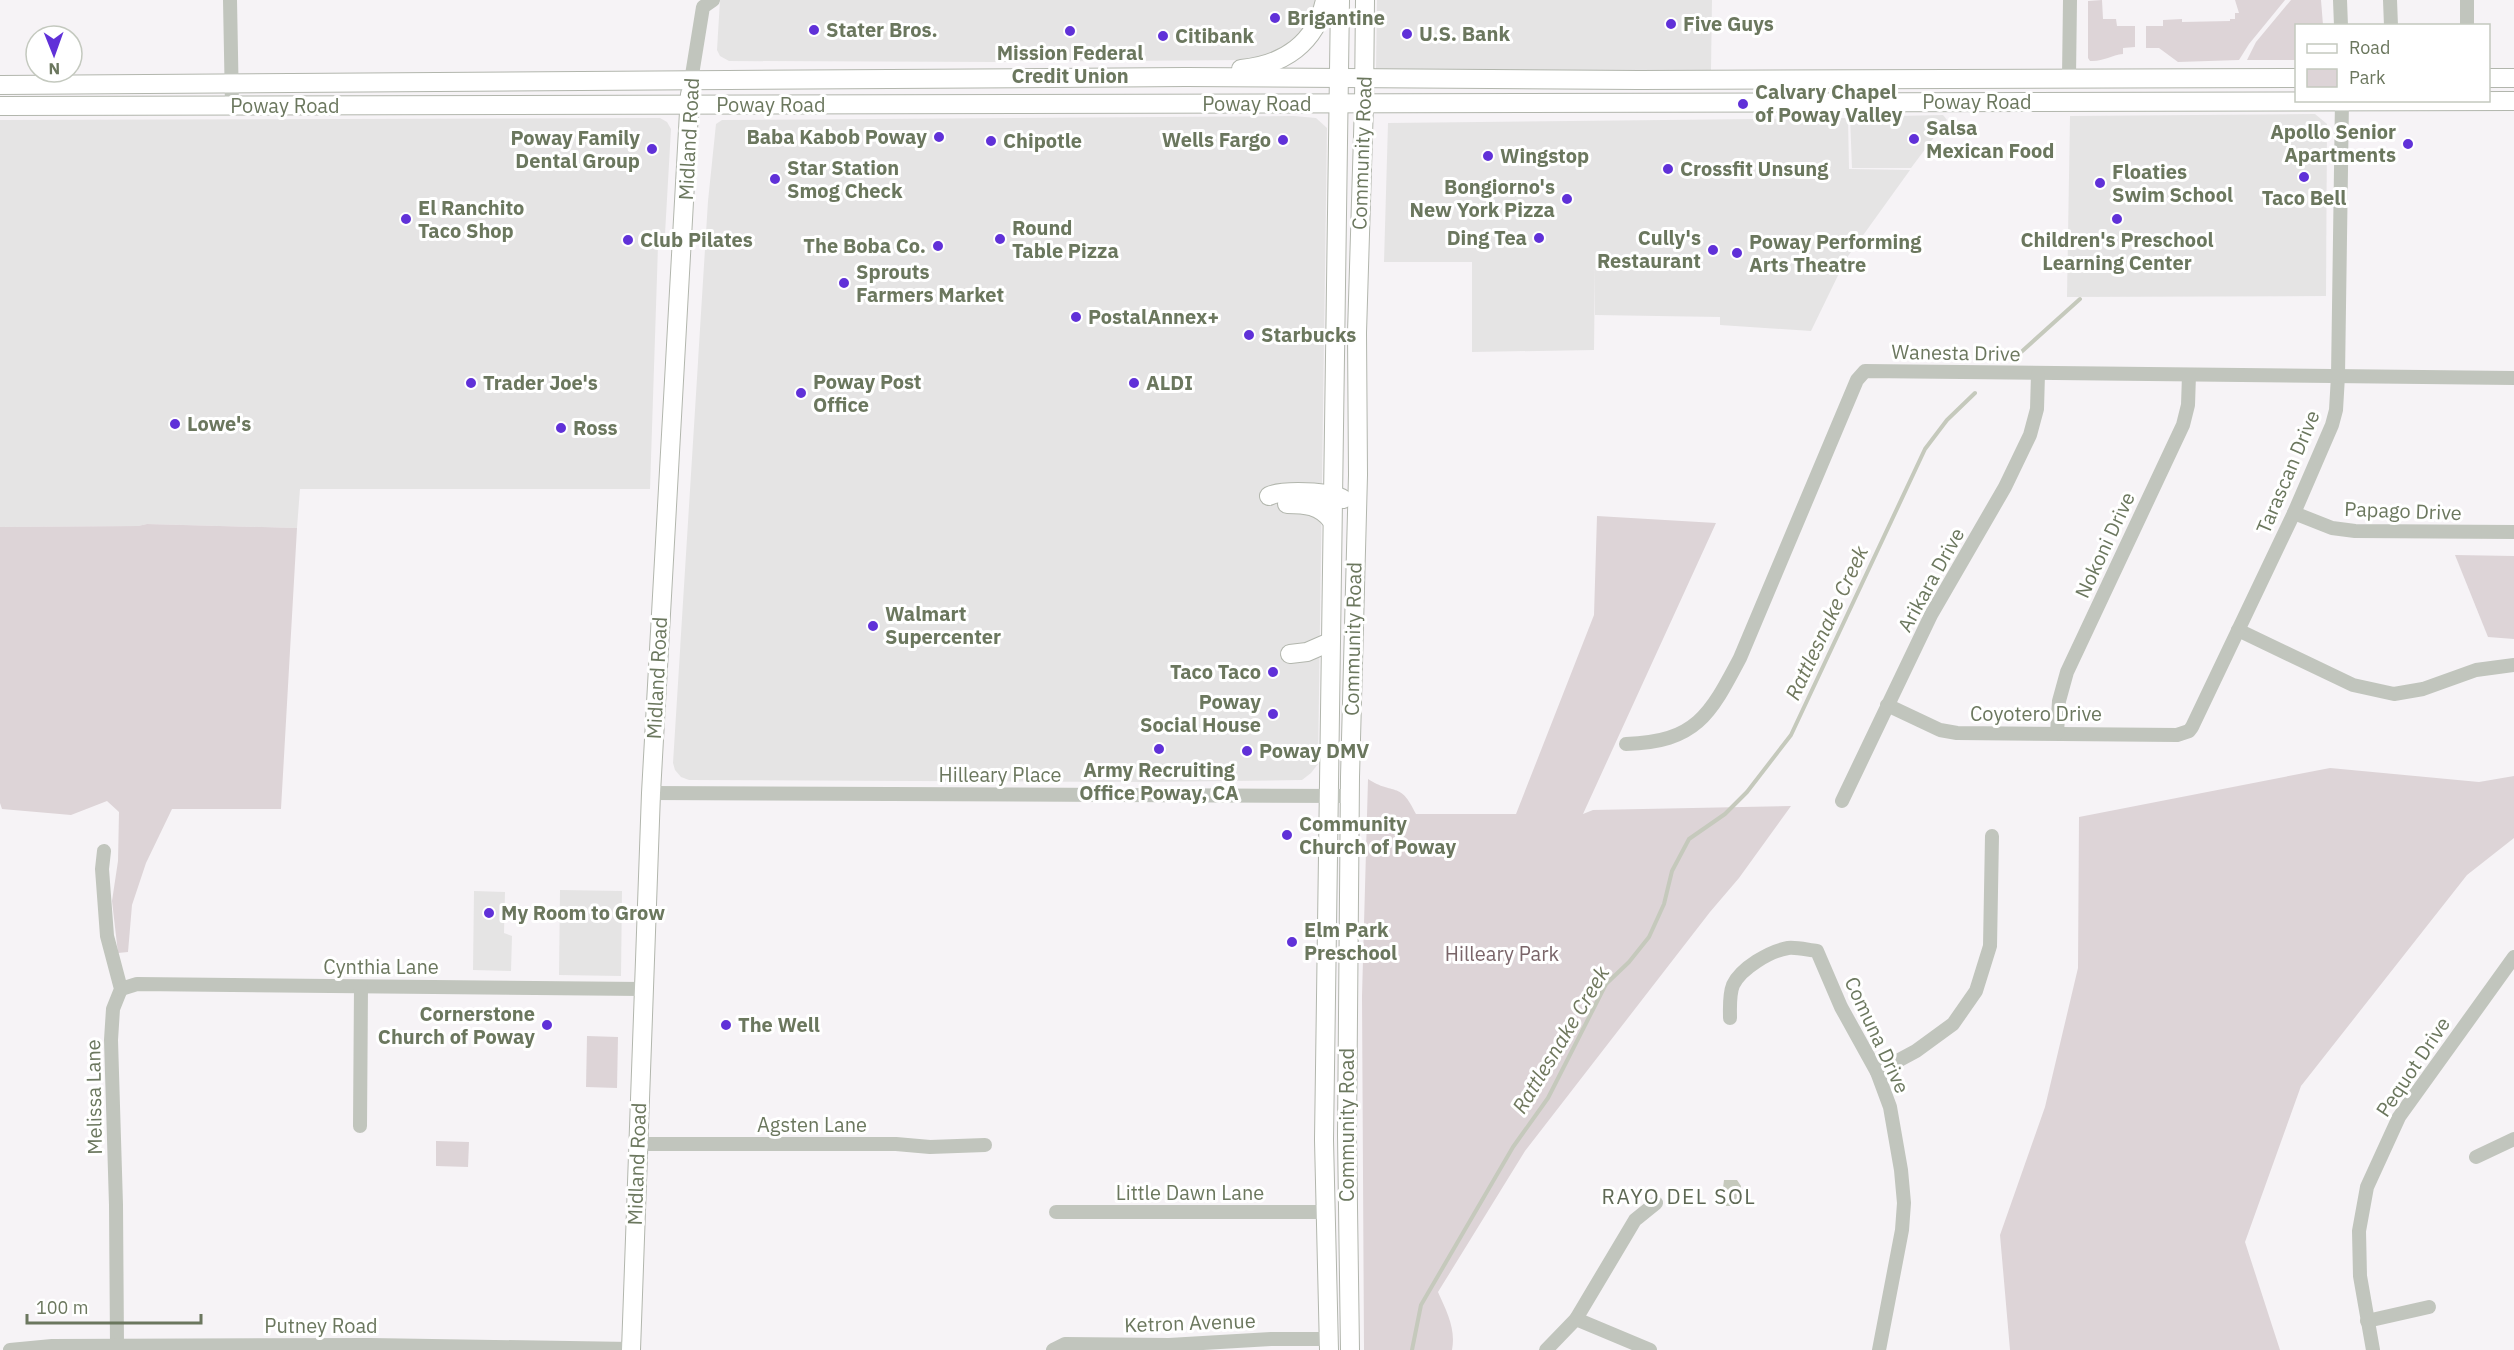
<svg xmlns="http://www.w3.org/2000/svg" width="2514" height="1350" font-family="'IBM Plex Sans',sans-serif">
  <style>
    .built { fill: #e5e4e4 }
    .green { fill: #ddd4d7 }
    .water { fill: #c5c9bc }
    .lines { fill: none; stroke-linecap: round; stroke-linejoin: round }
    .stream { stroke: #c5c9bc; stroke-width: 4 }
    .major-casing { stroke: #b2b6ad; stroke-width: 20 }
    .minor { stroke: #c1c5bd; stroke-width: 14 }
    .major { stroke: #fff; stroke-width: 18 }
    .poi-dot { fill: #6031d8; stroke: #fff; stroke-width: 2 }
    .labels { text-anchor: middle; stroke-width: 6; stroke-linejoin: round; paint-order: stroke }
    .poi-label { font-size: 20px; font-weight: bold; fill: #6b775e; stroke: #fff; text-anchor: start }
    .street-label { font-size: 20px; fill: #6b775e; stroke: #fff }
    .park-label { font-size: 20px; fill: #7a6569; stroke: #fff }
    .water-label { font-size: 21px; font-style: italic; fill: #70785e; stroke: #fff }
    .neighbourhood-label { font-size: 21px; letter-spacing: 1.5px; fill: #5e6854; stroke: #fff }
  </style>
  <rect width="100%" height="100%" fill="#f6f3f6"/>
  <!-- built -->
  <g class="built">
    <polygon points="720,0 1318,0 1309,25 1293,41 1276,53 1247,60 994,62 729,61 720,56 717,50"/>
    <polygon points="1377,0 1712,0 1711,70 1376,70"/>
    <polygon points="2315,114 2327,124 2326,296 2067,297 2070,116"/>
    <polygon points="1943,115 1947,120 1911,168 1852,168 1850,117"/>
    <polygon points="1294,116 1316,118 1327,128 1318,764 1311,773 1302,780 1148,782 689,780 681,777 675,770 673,763 708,201 716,124 722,120"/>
    <polygon points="660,118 667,122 671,129 665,234 658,246 650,489 300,489 297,528 147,524 138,526 0,527 0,120"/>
    <polygon points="1848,118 1849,169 1910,170 1846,259 1811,331 1720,325 1720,317 1595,315 1595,264 1594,350 1472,352 1472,262 1384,262 1388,123"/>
    <polygon points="560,890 622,891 621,976 559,975"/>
    <polygon points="474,891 505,892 504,933 512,936 511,971 473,970"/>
  </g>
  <!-- green -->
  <g class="green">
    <path d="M2102,0L2103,19H2116L2117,26H2135V47L2123,48V54C2111,55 2103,62 2090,61L2088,58V1Z"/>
    <polygon points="2235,0 2285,0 2249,44 2239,60 2178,62 2159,48 2146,48 2146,26 2163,26 2163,20 2182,19 2182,22 2230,21 2230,19 2235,19 2235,13 2239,13"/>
    <polygon points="2291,0 2321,0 2323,25 2296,26 2296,60 2247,60 2256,42"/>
    <path d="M1597,516L1716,523L1583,814L1593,810L1791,806L1739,878L1710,912L1525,1151L1438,1292C1447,1312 1456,1329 1452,1350H1364L1362,996L1368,779C1394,796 1400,780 1416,814H1516L1594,615Z"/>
    <polygon points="147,524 297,528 281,809 172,809 146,863 132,905 128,952 118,953 112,901 118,861 119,812 107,801 71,815 2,809 0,803 0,527 138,526"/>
    <polygon points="2455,555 2514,556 2514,639 2488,637"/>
    <polygon points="2330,768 2479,782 2514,776 2514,838 2467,875 2301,1086 2245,1242 2280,1350 2010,1350 2000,1235 2045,1107 2078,968 2079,817"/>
    <polygon points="587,1036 618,1037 617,1088 586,1087"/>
    <polygon points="436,1141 469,1142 468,1167 436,1166"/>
  </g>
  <!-- water -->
  <polygon class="water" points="1724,1180 1737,1180 1741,1186 1739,1206 1726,1206 1727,1194 1723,1188"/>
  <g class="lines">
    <!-- stream -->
    <g class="stream">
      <polyline points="2019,354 2080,299"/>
      <polyline points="1412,1350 1421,1305 1513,1147 1548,1098 1606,984 1629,962 1649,937 1664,904 1672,871 1689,839 1725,814 1747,792 1791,735 1925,449 1947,420 1975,393"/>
    </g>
    <defs>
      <g id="major">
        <path d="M1241,69C1284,65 1316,43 1325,0"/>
        <polyline points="2488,78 2514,78"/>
        <polyline points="0,85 1186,77 1639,80 2296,78"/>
        <polyline points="0,106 2514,101"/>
        <path d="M1269,496C1281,490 1332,491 1343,499"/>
        <path d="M1287,504C1305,504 1320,505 1332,521"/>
        <polyline points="1290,654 1307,652 1330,642"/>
        <polyline points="631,1350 651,793 690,94"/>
        <polyline points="1329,1350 1324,1140 1340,0"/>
        <polyline points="1350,1350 1347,1135 1350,777 1358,475 1357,333 1364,103 1365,0"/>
      </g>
    </defs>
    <!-- major casing -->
    <use href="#major" class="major-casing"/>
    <!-- minor -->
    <g class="minor">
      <polyline points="230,0 232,106"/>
      <polyline points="2340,0 2341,26"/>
      <polyline points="2390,0 2391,26"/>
      <polyline points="2467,26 2467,0"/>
      <polyline points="2069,77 2070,0"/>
      <polyline points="691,81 703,7 713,0"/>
      <polyline points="2294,513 2332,528 2355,531 2514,532"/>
      <polyline points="2238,630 2353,685 2394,694 2423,689 2476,670 2514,665"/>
      <polyline points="1887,705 1940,730 1957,733 2177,735 2189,731 2192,727 2294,513 2332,425 2336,410 2338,376 2342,100"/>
      <polyline points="2057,733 2059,701 2067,672 2183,425 2188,405 2189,375"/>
      <path d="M1626,744C1696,742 1710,715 1740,658L1857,380L1865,371L2514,378"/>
      <polyline points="651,793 1350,796"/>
      <polyline points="1842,801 1931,615 2005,487 2030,435 2037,409 2038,374"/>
      <polyline points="104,851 102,869 107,936 121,989 113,1009 111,1040 116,1205 117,1345"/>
      <polyline points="121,989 137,984 642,989"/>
      <path d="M1730,1018C1730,1008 1729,995 1733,985C1741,968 1770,951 1788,948C1796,947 1808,950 1817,951L1841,1007L1877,1072L1890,1107L1901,1170L1904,1203L1902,1230L1879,1350"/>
      <polyline points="1877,1072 1916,1051 1953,1024 1976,991 1990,946 1992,836"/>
      <polyline points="360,1126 361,987"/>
      <polyline points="638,1144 896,1144 930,1147 985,1145"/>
      <polyline points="2476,1157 2514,1139"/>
      <polyline points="1056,1212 1324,1212"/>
      <polyline points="1576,1319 1650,1350"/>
      <polyline points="2367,1321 2429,1307"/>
      <polyline points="10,1350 52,1346 370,1345 631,1349"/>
      <polyline points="1053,1350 1065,1344 1169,1345 1271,1339 1328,1339"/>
      <polyline points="1546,1350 1576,1319 1635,1220 1656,1203"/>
      <polyline points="2373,1350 2360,1276 2359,1231 2367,1187 2399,1117 2514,957"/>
    </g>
    <!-- major -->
    <use href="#major" class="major"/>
  </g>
  <!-- markers -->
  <g class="poi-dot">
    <circle cx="1275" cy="18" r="6"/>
    <circle cx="1671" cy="24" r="6"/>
    <circle cx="814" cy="30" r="6"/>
    <circle cx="1070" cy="31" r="6"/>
    <circle cx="1407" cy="34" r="6"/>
    <circle cx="1163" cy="36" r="6"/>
    <circle cx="1743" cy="104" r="6"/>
    <circle cx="939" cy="137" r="6"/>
    <circle cx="1914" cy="139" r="6"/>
    <circle cx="1283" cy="140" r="6"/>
    <circle cx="991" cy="141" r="6"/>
    <circle cx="2408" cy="144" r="6"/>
    <circle cx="652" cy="149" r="6"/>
    <circle cx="1488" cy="156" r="6"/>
    <circle cx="1668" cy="169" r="6"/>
    <circle cx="2304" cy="177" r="6"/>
    <circle cx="775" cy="179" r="6"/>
    <circle cx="2100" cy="183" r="6"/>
    <circle cx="1567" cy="199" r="6"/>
    <circle cx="406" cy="219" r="6"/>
    <circle cx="2117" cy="219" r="6"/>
    <circle cx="1539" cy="238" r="6"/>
    <circle cx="1000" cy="239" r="6"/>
    <circle cx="628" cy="240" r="6"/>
    <circle cx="938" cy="246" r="6"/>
    <circle cx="1713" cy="250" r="6"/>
    <circle cx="1737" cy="253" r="6"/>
    <circle cx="844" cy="283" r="6"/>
    <circle cx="1076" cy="317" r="6"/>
    <circle cx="1249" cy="335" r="6"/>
    <circle cx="471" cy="383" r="6"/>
    <circle cx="1134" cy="383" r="6"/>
    <circle cx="801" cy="393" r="6"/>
    <circle cx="175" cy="424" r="6"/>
    <circle cx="561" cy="428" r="6"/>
    <circle cx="873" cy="626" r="6"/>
    <circle cx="1273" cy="672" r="6"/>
    <circle cx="1273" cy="714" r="6"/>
    <circle cx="1159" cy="749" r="6"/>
    <circle cx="1247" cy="751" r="6"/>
    <circle cx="1287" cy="835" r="6"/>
    <circle cx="489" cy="913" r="6"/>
    <circle cx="1292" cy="942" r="6"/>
    <circle cx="547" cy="1025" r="6"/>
    <circle cx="726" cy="1025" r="6"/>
  </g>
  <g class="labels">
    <!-- poi labels -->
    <g class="poi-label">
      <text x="1287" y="25">Brigantine</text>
      <text x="1683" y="31">Five Guys</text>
      <text x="826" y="37">Stater Bros.</text>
      <text x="1419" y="41">U.S. Bank</text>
      <text x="1175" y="43">Citibank</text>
      <text x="1070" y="60" text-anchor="middle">Mission Federal<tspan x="1070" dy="23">Credit Union</tspan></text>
      <text x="1755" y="99">Calvary Chapel<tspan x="1755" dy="23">of Poway Valley</tspan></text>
      <text x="1926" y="135">Salsa<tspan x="1926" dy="23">Mexican Food</tspan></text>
      <text x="2396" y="139" text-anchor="end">Apollo Senior<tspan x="2396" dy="23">Apartments</tspan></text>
      <text x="927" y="144" text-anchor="end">Baba Kabob Poway</text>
      <text x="640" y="145" text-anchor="end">Poway Family<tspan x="640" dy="23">Dental Group</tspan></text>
      <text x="1271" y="147" text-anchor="end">Wells Fargo</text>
      <text x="1003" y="148">Chipotle</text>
      <text x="1500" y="163">Wingstop</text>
      <text x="787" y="175">Star Station<tspan x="787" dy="23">Smog Check</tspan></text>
      <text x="1680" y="176">Crossfit Unsung</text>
      <text x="2112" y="179">Floaties<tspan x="2112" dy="23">Swim School</tspan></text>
      <text x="1555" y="194" text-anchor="end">Bongiorno's<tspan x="1555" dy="23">New York Pizza</tspan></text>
      <text x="2304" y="205" text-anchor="middle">Taco Bell</text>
      <text x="418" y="215">El Ranchito<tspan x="418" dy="23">Taco Shop</tspan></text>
      <text x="1012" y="235">Round<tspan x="1012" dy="23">Table Pizza</tspan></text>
      <text x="1527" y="245" text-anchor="end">Ding Tea</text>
      <text x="1701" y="245" text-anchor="end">Cully's<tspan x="1701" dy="23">Restaurant</tspan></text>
      <text x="640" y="247">Club Pilates</text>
      <text x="2117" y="247" text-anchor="middle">Children's Preschool<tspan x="2117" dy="23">Learning Center</tspan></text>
      <text x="1749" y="249">Poway Performing<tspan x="1749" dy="23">Arts Theatre</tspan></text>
      <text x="926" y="253" text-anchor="end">The Boba Co.</text>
      <text x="856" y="279">Sprouts<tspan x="856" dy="23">Farmers Market</tspan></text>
      <text x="1088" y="324">PostalAnnex+</text>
      <text x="1261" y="342">Starbucks</text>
      <text x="813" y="389">Poway Post<tspan x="813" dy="23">Office</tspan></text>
      <text x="483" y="390">Trader Joe's</text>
      <text x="1146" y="390">ALDI</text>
      <text x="187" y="431">Lowe's</text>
      <text x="573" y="435">Ross</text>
      <text x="885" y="621">Walmart<tspan x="885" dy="23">Supercenter</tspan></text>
      <text x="1261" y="679" text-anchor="end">Taco Taco</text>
      <text x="1261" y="709" text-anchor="end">Poway<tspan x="1261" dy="23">Social House</tspan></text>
      <text x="1259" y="758">Poway DMV</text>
      <text x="1159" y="777" text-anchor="middle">Army Recruiting<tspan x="1159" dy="23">Office Poway, CA</tspan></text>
      <text x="1299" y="831">Community<tspan x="1299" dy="23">Church of Poway</tspan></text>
      <text x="501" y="920">My Room to Grow</text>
      <text x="1304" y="937">Elm Park<tspan x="1304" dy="23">Preschool</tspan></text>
      <text x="535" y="1021" text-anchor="end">Cornerstone<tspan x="535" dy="23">Church of Poway</tspan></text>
      <text x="738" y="1032">The Well</text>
    </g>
    <!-- street labels -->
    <g class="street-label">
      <text x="1977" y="109">Poway Road</text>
      <text x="1257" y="111">Poway Road</text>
      <text x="771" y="112">Poway Road</text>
      <text x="285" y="113">Poway Road</text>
      <text transform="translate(689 139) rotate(-87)" y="7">Midland Road</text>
      <text transform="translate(1362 153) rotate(-88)" y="7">Community Road</text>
      <text transform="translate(1956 353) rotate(1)" y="7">Wanesta Drive</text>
      <text transform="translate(2288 472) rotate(-67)" y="7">Tarascan Drive</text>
      <text transform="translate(2403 511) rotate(2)" y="7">Papago Drive</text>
      <text transform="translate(2105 545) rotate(-65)" y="7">Nokoni Drive</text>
      <text transform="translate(1931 580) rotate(-61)" y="7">Arikara Drive</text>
      <text transform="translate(1353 639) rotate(-89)" y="7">Community Road</text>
      <text transform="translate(657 678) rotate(-87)" y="7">Midland Road</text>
      <text x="2036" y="721">Coyotero Drive</text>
      <text x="1000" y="782">Hilleary Place</text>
      <text x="381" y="974">Cynthia Lane</text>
      <text transform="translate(1877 1035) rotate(65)" y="7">Comuna Drive</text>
      <text transform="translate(2413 1067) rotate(-56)" y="7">Pequot Drive</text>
      <text transform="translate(94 1097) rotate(-91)" y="7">Melissa Lane</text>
      <text x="812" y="1132">Agsten Lane</text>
      <text transform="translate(1347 1125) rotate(-90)" y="7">Community Road</text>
      <text transform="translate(637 1164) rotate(-88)" y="7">Midland Road</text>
      <text x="1190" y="1200">Little Dawn Lane</text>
      <text transform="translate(1190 1323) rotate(-2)" y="7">Ketron Avenue</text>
      <text x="321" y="1333">Putney Road</text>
    </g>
    <!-- park labels -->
    <g class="park-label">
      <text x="1502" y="961">Hilleary Park</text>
    </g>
    <!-- water labels -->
    <g class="water-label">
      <text transform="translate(1827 623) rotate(-65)" y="7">Rattlesnake Creek</text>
      <text transform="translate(1561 1040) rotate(-59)" y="7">Rattlesnake Creek</text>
    </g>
    <!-- neighbourhood labels -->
    <g class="neighbourhood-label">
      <text x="1679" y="1204">RAYO DEL SOL</text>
    </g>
  </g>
  <!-- legend -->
  <rect x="2295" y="24" width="195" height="78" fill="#ffffff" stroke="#c4c9bf" stroke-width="1.5"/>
  <rect x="2307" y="44" width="30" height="9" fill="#ffffff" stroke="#c4c9bf" stroke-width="1.5"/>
  <text x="2349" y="54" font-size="18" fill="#6b775e">Road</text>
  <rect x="2307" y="69" width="30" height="18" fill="#ddd4d7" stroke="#c4c9bf" stroke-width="1.5"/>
  <text x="2349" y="84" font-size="18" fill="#6b775e">Park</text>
  <!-- north arrow -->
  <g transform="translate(54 54) rotate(179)"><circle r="28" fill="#ffffff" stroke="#c4c9bf" stroke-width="1.5"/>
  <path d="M0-4.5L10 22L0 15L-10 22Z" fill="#6031d8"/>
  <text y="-9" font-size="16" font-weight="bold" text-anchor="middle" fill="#6b775e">N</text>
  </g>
  <!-- scale -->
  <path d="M27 1314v9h174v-9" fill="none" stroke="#6b775e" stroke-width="3"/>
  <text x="36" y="1314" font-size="18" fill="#6b775e" stroke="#ffffff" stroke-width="4.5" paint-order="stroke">100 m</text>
</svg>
